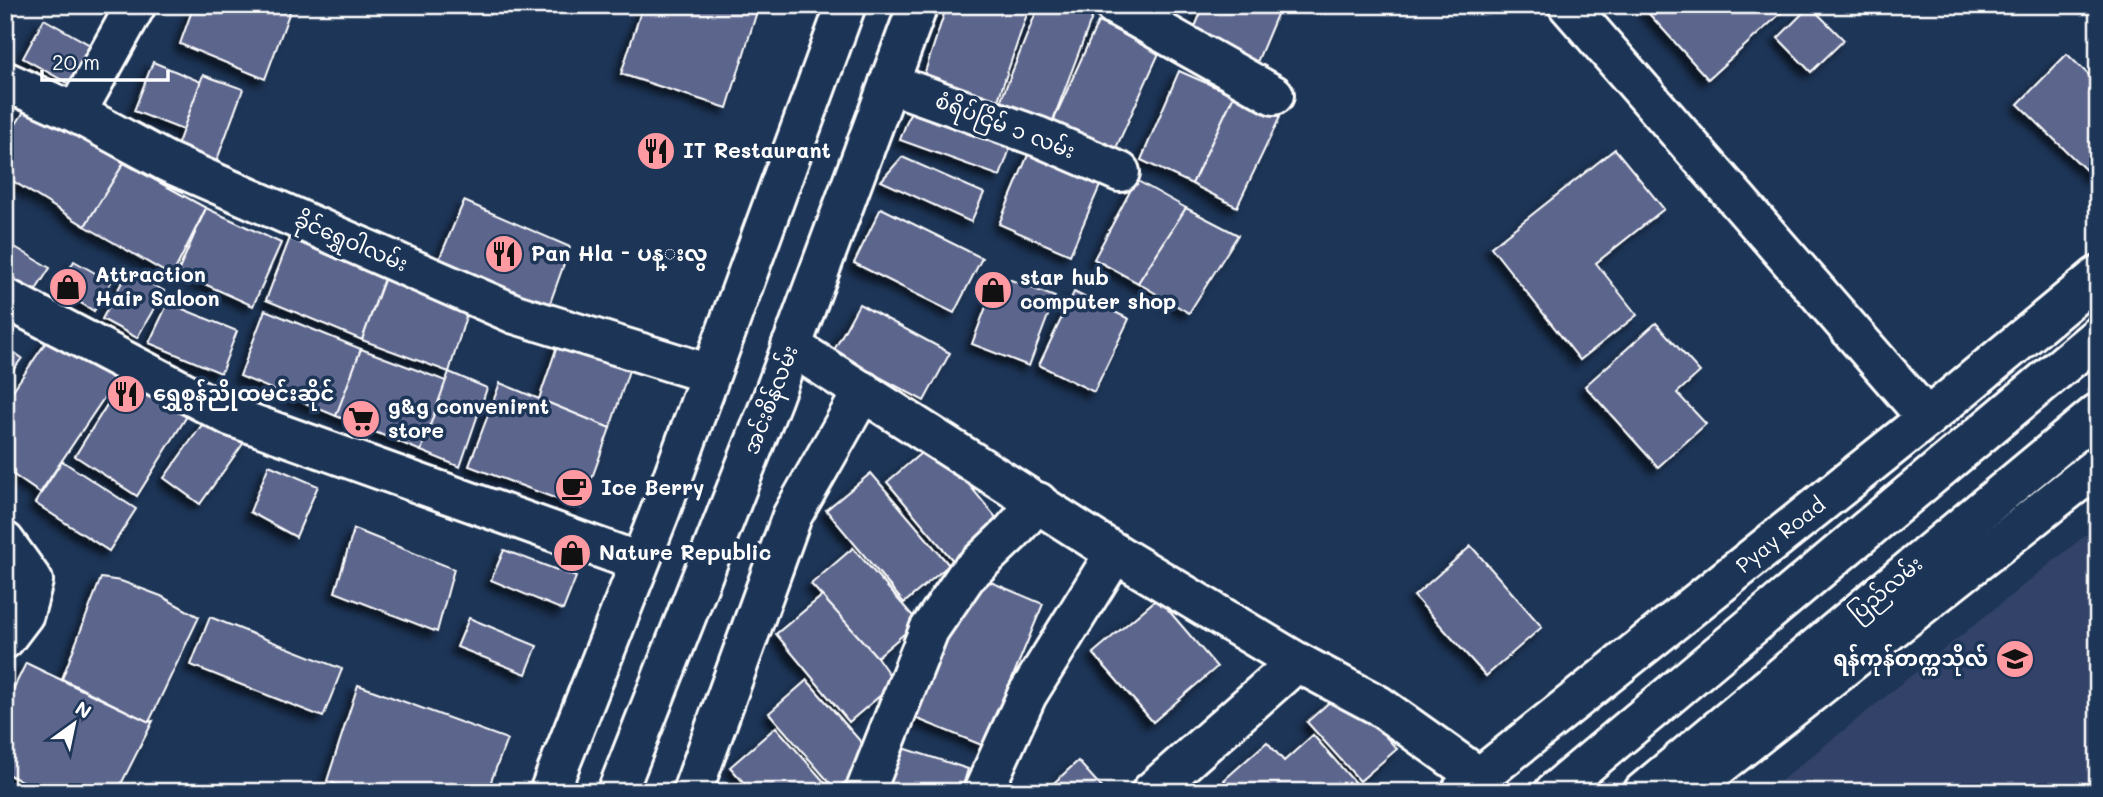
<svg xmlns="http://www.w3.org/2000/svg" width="2103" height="797" font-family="Mali,'Noto Sans Myanmar',sans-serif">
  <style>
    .built { fill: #304367 }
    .building { fill: #5b658c; stroke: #fff; stroke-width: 2; filter: url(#shadow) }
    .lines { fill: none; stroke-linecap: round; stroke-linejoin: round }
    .street-casing { stroke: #fff; stroke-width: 44 }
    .primary-casing { stroke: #fff; stroke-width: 44 }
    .highway-casing { stroke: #fff; stroke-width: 44 }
    .street { stroke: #1d3557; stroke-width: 38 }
    .primary { stroke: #1d3557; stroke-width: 38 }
    .highway { stroke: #1d3557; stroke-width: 38 }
    .labels { text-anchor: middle; stroke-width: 7; stroke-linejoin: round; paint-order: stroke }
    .street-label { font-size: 21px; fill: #fff; stroke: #1d3557 }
    .poi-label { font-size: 21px; font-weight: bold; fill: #fff; stroke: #1d3557; text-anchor: start }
  </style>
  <defs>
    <filter id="shadow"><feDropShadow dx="-6" dy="6" stdDeviation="3.5" flood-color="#0009"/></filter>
  </defs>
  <rect width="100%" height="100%" fill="#1d3557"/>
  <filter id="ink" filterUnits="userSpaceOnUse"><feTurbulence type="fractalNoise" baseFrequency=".0143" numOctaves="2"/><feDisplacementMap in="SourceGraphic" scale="14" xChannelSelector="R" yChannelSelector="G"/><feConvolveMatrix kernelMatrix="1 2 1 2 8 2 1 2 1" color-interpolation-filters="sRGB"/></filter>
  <g filter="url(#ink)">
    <!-- built -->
    <polygon class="built" points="2098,525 2098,792 1767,792"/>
    <!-- building -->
    <g class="building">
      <polygon points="194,5 274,5 290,11 265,79 180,44"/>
      <polygon points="643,5 759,5 727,108 621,74"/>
      <polygon points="947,5 1030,5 995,109 921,84"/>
      <polygon points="1039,5 1096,7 1050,128 997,110"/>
      <polygon points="1204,5 1281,5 1255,67 1190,39"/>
      <polygon points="1641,5 1790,5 1708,79"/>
      <polygon points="1810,6 1844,40 1811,72 1778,38"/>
      <polygon points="44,19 90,45 69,84 23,58"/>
      <polygon points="1098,22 1160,51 1112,157 1050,128"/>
      <polygon points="2067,54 2098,84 2098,182 2018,104"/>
      <polygon points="153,62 201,82 183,130 134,111"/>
      <polygon points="1179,71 1234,95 1192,184 1141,160"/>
      <polygon points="203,75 243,89 214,168 173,157"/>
      <polygon points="1234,95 1280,117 1237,207 1192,184"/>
      <polygon points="916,97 1016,132 1000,176 900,140"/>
      <polygon points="29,104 124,163 85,226 5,176 5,141"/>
      <polygon points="1033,143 1105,174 1070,255 999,224"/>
      <polygon points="1615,149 1664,209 1596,263 1637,315 1580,360 1491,247"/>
      <polygon points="902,157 984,193 971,222 881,181"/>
      <polygon points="124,163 206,208 172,276 85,226"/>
      <polygon points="1136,180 1186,208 1138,283 1094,259"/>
      <polygon points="464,201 570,247 549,306 438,262"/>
      <polygon points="206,208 281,243 253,306 178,272"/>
      <polygon points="881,208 982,258 954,313 854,263"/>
      <polygon points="1186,208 1238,235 1189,313 1138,283"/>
      <polygon points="293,230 388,267 362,340 266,300"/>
      <polygon points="5,241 50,268 30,299 5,284"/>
      <polygon points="74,261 111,282 94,311 58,289"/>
      <polygon points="128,271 164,291 137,338 102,319"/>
      <polygon points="387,272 470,303 449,372 362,340"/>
      <polygon points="998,275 1055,297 1029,366 972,344"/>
      <polygon points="1074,292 1129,319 1094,392 1039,365"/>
      <polygon points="168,303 237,331 221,373 149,343"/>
      <polygon points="859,304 950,353 924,401 833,352"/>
      <polygon points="265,310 361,349 336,416 240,376"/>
      <polygon points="1656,323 1700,372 1677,393 1706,424 1658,467 1585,386"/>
      <polygon points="51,335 116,380 40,493 5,469 5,402"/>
      <polygon points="561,335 633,358 610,428 539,399"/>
      <polygon points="5,346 22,358 5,381"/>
      <polygon points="361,349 446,381 421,451 336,416"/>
      <polygon points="449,372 487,388 460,467 421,451"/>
      <polygon points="125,376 187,416 137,496 75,456"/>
      <polygon points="500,383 610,428 581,508 469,466"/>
      <polygon points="209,415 245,441 200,504 164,478"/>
      <polygon points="934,442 1007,531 960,569 887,482"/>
      <polygon points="62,461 136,509 109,551 35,503"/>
      <polygon points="269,465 318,486 296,537 250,512"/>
      <polygon points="871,473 949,565 904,603 826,510"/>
      <polygon points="354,529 454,569 437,632 335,592"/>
      <polygon points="1471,546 1542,627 1486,676 1414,596"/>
      <polygon points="853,548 918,622 877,657 811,584"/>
      <polygon points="504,550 576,577 563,610 491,580"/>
      <polygon points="5,562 24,578 5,599"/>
      <polygon points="974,575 1043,604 984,746 915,718"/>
      <polygon points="101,578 121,581 161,596 199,617 149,722 62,679"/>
      <polygon points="822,596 877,657 895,683 849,722 776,634"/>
      <polygon points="1158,598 1217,667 1153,722 1093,653"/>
      <polygon points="210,617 342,669 323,717 191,665"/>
      <polygon points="469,618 537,646 526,674 457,647"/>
      <polygon points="26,663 149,722 153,721 117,792 44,792 5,773 5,706"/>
      <polygon points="807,680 874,757 836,790 769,713"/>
      <polygon points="358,685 507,739 487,792 357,792 327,781"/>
      <polygon points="1343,690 1397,749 1360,781 1307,722"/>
      <polygon points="776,727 833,792 752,792 730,767"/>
      <polygon points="1313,735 1363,792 1235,792 1224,780 1267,742 1284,761"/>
      <polygon points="894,745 968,769 961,792 879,792"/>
      <polygon points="1078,761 1106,792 1044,792"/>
    </g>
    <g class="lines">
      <defs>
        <g id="street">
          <polyline points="1114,5 1274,95"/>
          <polyline points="1568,5 1927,418"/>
          <polyline points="5,81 76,113 167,162 515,314 710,374"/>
          <polyline points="889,83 1039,137 1120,172"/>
          <polyline points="76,113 136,5"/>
          <polyline points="5,298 230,416 639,562"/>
          <polyline points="791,346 1115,553 1297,662"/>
          <polyline points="5,542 33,581 24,614 5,639"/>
          <polyline points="692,792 792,516 863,391"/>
          <polyline points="865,792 929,630 966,576 1011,533 1038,502"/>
          <polyline points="983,792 1027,695 1115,553"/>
          <polyline points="1151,792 1297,662 1378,705 1479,777"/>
        </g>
        <g id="primary">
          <polyline points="549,792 660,512 846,5"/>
          <polyline points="617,792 772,399 918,5"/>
          <path id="s1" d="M1461,792L1927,418L2098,276"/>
          <polyline points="1686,792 2098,466"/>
        </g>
        <g id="highway">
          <polyline points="1554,792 2098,336"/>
          <polyline points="1643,792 2098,413"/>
        </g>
      </defs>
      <!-- street casing -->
      <use href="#street" class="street-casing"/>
      <!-- primary casing -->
      <use href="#primary" class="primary-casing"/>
      <!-- highway casing -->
      <use href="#highway" class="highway-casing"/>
      <!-- street -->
      <use href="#street" class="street"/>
      <!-- primary -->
      <use href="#primary" class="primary"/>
      <!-- highway -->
      <use href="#highway" class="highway"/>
    </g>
  </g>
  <!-- icons -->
  <defs>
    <symbol id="restaurant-disc" viewBox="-11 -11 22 22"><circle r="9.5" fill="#ff9aa2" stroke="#1d3557"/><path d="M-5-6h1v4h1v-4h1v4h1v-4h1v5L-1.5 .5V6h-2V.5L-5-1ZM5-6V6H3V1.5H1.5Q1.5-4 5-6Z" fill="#111"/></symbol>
    <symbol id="shop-disc" viewBox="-11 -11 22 22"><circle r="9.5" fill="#ff9aa2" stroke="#1d3557"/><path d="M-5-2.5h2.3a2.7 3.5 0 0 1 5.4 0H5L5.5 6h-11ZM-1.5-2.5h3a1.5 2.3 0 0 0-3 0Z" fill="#111"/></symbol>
    <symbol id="supermarket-disc" viewBox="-11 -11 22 22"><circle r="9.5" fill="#ff9aa2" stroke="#1d3557"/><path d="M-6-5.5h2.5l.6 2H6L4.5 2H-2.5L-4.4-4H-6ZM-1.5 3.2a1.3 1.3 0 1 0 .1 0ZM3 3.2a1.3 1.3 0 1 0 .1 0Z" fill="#111"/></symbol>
    <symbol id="cafe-disc" viewBox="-11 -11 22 22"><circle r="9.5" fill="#ff9aa2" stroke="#1d3557"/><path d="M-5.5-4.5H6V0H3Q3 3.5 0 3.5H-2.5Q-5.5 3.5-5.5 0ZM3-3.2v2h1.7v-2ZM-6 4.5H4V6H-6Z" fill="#111"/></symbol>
    <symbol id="university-disc" viewBox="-11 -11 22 22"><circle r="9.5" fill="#ff9aa2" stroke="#1d3557"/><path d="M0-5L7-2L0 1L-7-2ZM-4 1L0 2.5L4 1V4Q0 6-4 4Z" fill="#111"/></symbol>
  </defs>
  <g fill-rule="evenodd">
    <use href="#restaurant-disc" x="634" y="129" width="44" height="44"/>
    <use href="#restaurant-disc" x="482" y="232" width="44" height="44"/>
    <use href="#shop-disc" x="46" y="265" width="44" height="44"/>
    <use href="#shop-disc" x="971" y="268" width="44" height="44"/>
    <use href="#restaurant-disc" x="104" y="372" width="44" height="44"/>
    <use href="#supermarket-disc" x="339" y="397" width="44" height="44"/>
    <use href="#cafe-disc" x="552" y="466" width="44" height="44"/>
    <use href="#shop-disc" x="550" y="531" width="44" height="44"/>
    <use href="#university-disc" x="1993" y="637" width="44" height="44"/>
  </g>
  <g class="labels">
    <!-- street labels -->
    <g class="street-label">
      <text transform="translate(1005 126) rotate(21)" y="7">စံရိပ်ငြိမ် ၁ လမ်း</text>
      <text transform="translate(351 242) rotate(23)" y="7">ခိုင်ရွှေဝါလမ်း</text>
      <text transform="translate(771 400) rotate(-69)" y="7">အင်းစိန်လမ်း</text>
      <text dy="7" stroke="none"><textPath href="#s1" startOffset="410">Pyay Road</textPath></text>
      <text transform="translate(1886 589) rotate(-40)" y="7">ပြည်လမ်း</text>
    </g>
    <!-- poi labels -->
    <g class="poi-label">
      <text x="683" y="158">IT Restaurant</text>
      <text x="531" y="261">Pan Hla - ပန္းလွ</text>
      <text x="95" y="282">Attraction<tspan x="95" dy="24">Hair Saloon</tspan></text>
      <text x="1020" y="285">star hub<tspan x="1020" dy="24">computer shop</tspan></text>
      <text x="153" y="401">ရွှေစွန်ညိုထမင်းဆိုင်</text>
      <text x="388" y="414">g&amp;g convenirnt<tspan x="388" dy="24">store</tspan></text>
      <text x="601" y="495">Ice Berry</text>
      <text x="599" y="560">Nature Republic</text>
      <text x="1988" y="666" text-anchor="end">ရန်ကုန်တက္ကသိုလ်</text>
    </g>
  </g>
  <!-- margin -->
  <rect width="2103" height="797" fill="none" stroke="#1d3557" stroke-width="28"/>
  <rect x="14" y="14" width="2075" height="769" fill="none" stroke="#fff" stroke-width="2.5" filter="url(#ink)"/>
  <!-- north arrow -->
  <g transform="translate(74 724) rotate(33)" stroke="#1d3557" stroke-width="5" paint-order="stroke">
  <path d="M0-5L12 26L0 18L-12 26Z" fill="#ffffff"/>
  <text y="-10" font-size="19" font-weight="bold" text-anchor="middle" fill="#ffffff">N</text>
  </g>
  <!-- scale -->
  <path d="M42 70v10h126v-10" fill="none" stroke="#ffffff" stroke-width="3.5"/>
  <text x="52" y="70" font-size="21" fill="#ffffff" stroke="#1d3557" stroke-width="5" paint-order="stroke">20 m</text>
</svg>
